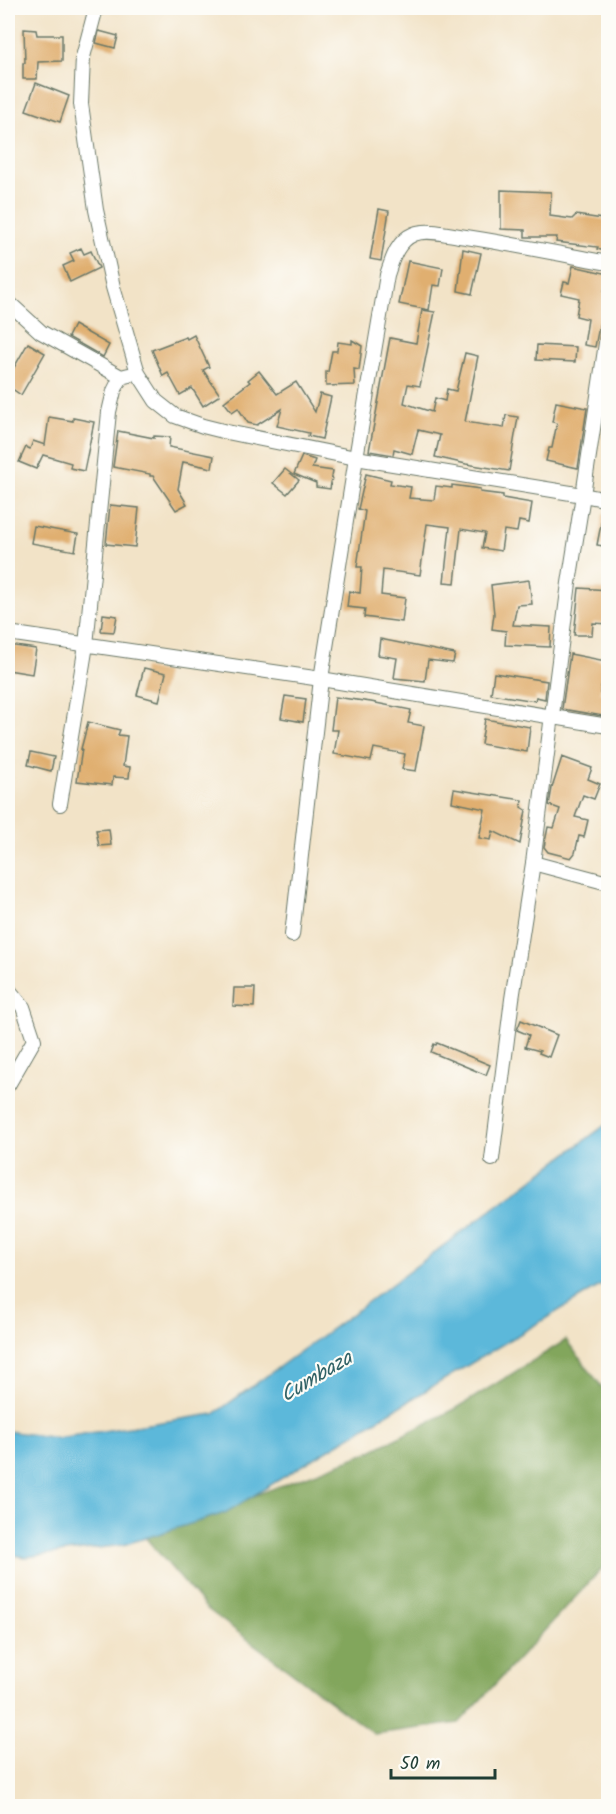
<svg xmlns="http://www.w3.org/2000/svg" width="616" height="1814" font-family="Kalam,sans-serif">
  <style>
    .forest { fill: #82a65b; stroke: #507248; stroke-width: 1.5 }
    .water { fill: #5cb8da; stroke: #3e7a87; stroke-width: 1.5 }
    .building { fill: #e0af70 }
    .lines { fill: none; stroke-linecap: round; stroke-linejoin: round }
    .minor-casing { stroke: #697767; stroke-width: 16 }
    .minor { stroke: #fff; stroke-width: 14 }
    .labels { text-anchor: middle; stroke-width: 4.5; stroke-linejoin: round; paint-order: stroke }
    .water-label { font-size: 21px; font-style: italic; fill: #316266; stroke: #fdfcf7 }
  </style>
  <rect width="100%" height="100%" fill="#fdfcf7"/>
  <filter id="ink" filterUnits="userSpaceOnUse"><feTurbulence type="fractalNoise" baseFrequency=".0167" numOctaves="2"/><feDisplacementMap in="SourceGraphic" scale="12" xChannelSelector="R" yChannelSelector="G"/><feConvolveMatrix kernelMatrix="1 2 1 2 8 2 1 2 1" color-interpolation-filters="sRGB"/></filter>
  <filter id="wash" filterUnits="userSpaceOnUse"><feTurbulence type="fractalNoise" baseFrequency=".008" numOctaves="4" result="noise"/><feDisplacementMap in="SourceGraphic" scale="24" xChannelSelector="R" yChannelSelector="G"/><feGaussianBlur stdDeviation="1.35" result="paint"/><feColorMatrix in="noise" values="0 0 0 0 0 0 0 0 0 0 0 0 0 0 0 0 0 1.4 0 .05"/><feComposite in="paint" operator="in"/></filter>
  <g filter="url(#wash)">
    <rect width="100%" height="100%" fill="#f2e3c7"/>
    <!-- forest -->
    <polygon class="forest" points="566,1340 608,1395 608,1562 459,1723 374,1734 206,1608 145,1537 367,1453 457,1408"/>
    <!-- water -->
    <polygon class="water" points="608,1123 608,1281 362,1429 225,1513 123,1545 26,1557 8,1554 8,1431 57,1438 214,1414 341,1322"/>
    <g id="blocks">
      <!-- building -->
      <g class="building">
        <polygon points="24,29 36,30 37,35 62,35 62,61 38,62 37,79 23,79 23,63 25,63"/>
        <polygon points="99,31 118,36 115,48 96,43"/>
        <polygon points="36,83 69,96 60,122 26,110"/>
        <polygon points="501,190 551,192 550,216 572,219 576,215 609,220 609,252 597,249 598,247 556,242 557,237 525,237 525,230 501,229"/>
        <polygon points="379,209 389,211 381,261 370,259"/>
        <polygon points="81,248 84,254 91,251 99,268 70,282 63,266 74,261 70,253"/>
        <polygon points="463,249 481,253 472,294 458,291"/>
        <polygon points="408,261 443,268 440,286 433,285 429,310 399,304"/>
        <polygon points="573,266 609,274 604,291 606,291 595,347 584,345 588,319 576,316 579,298 561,294 564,282 569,283"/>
        <polygon points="422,310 435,312 432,326 420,386 408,384 404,403 432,412 435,398 445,401 447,389 456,391 465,353 478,356 465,422 504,428 506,415 518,417 509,471 466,464 435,457 440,435 418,430 412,454 394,449 393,455 369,451 390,338 416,343"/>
        <polygon points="74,325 109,345 103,357 68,337"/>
        <polygon points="194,335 209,367 203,370 220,395 203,406 192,388 180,395 168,373 163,376 152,350 186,337 187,339"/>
        <polygon points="352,340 362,346 359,370 354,369 355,385 326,386 326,372 328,372 332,351 337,351 338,342 352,344"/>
        <polygon points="28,343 45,353 21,395 8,386 8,383 13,374 11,373"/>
        <polygon points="537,345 576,347 575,362 536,360"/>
        <polygon points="259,371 277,394 296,382 315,412 320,394 331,397 322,439 308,436 309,433 277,426 282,409 257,425 248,423 238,408 232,412 224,402 250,382 248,380"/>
        <polygon points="556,402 587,408 578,468 546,461 549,448 552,448 557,423 552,422"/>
        <polygon points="49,417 73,421 73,418 94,422 84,471 70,468 71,463 43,455 36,469 19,462 26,447 30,449 33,441 45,445"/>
        <polygon points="118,431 154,438 154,436 170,437 169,447 214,456 212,468 183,462 178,489 187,504 176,510 153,476 150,476 150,474 113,467"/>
        <polygon points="302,456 315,460 312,468 333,471 330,489 316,487 316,483 294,474"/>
        <polygon points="285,469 299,480 287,494 273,483"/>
        <polygon points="366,474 391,480 390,484 411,487 409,498 434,500 436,486 452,488 452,485 480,489 480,492 503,495 503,498 532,503 529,523 519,521 517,532 504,530 501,551 482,548 485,533 461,529 455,583 444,582 450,527 427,524 420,575 383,570 381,595 405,598 402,622 364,617 365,609 347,607 349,591 360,593 362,567 357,567 365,511 358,509"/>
        <polygon points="110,505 139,508 135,547 106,544"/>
        <polygon points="603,514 609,514 609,547 597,545"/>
        <polygon points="34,526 78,534 75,551 31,543"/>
        <polygon points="529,580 532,604 517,605 513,625 551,627 550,647 505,645 506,631 492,629 494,614 491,585"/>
        <polygon points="579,588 609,590 609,624 593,623 592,635 574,635"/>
        <polygon points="103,614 117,616 114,632 101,631"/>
        <polygon points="380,639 455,654 453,663 428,660 425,681 394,678 397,658 378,655"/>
        <polygon points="8,645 36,649 32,674 8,670"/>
        <polygon points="570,654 606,661 600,693 609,694 609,717 562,709"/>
        <polygon points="144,668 166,673 159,701 137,695"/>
        <polygon points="494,673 547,681 545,699 536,697 535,701 491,694"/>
        <polygon points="285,696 306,699 303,722 281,718"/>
        <polygon points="335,697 371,702 411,710 408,723 424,726 416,771 402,769 405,754 374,748 371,761 334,754 338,730 331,730"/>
        <polygon points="485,719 530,727 527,752 481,744"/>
        <polygon points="88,722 120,730 118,735 127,736 123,766 130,767 129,778 113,777 112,785 77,781 82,749 81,749"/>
        <polygon points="31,752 54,757 51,771 28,765"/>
        <polygon points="562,757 592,768 588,779 600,784 594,799 583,795 575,817 588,820 584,837 579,836 575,853 571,858 548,852 544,847 548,827 554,828 560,809 549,805 552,788"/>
        <polygon points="454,789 522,800 521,807 526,810 520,844 493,831 491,840 479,838 485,809 452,802"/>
        <polygon points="109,829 111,845 99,846 96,830"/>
        <polygon points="234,988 255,988 254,1007 233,1006"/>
        <polygon points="521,1020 557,1035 549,1057 539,1053 540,1051 525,1047 529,1035 517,1030"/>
        <polygon points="437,1043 490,1065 486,1075 431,1052 434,1044 436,1045"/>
      </g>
    </g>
  </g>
  <g filter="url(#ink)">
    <use href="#blocks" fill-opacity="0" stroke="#697767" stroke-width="1.5"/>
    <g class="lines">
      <defs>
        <g id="minor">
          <polyline points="96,8 83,57 81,104 96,210 113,287 138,373 156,401 175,416 203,426 227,432 356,458 583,495 569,583 533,863 512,999 492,1159"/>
          <polyline points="8,302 41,332 121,377 129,375"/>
          <polyline points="608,330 583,495 608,500"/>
          <polyline points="8,633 321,679 608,726"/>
          <polyline points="60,804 86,645 109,412 114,391 121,377"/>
          <polyline points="533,863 608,883"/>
          <path d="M292,935L321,679L356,458L387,275C392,260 397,241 414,234C427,229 446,234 459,236C509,243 559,254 608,263"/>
          <polyline points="8,989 23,1007 34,1040 8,1085"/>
        </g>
      </defs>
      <!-- minor casing -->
      <use href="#minor" class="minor-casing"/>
      <!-- minor -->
      <use href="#minor" class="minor"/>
    </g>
  </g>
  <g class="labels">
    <!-- water labels -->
    <g class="water-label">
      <text transform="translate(316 1376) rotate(-31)" y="7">Cumbaza</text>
    </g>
  </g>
  <!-- margin -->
  <rect width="616" height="1814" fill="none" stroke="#fdfcf7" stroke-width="30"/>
  <!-- scale -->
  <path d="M391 1769v9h104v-9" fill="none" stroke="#1f3d34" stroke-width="3"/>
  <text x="400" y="1769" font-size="18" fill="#1f3d34" stroke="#fdfcf7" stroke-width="4.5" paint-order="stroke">50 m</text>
</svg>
